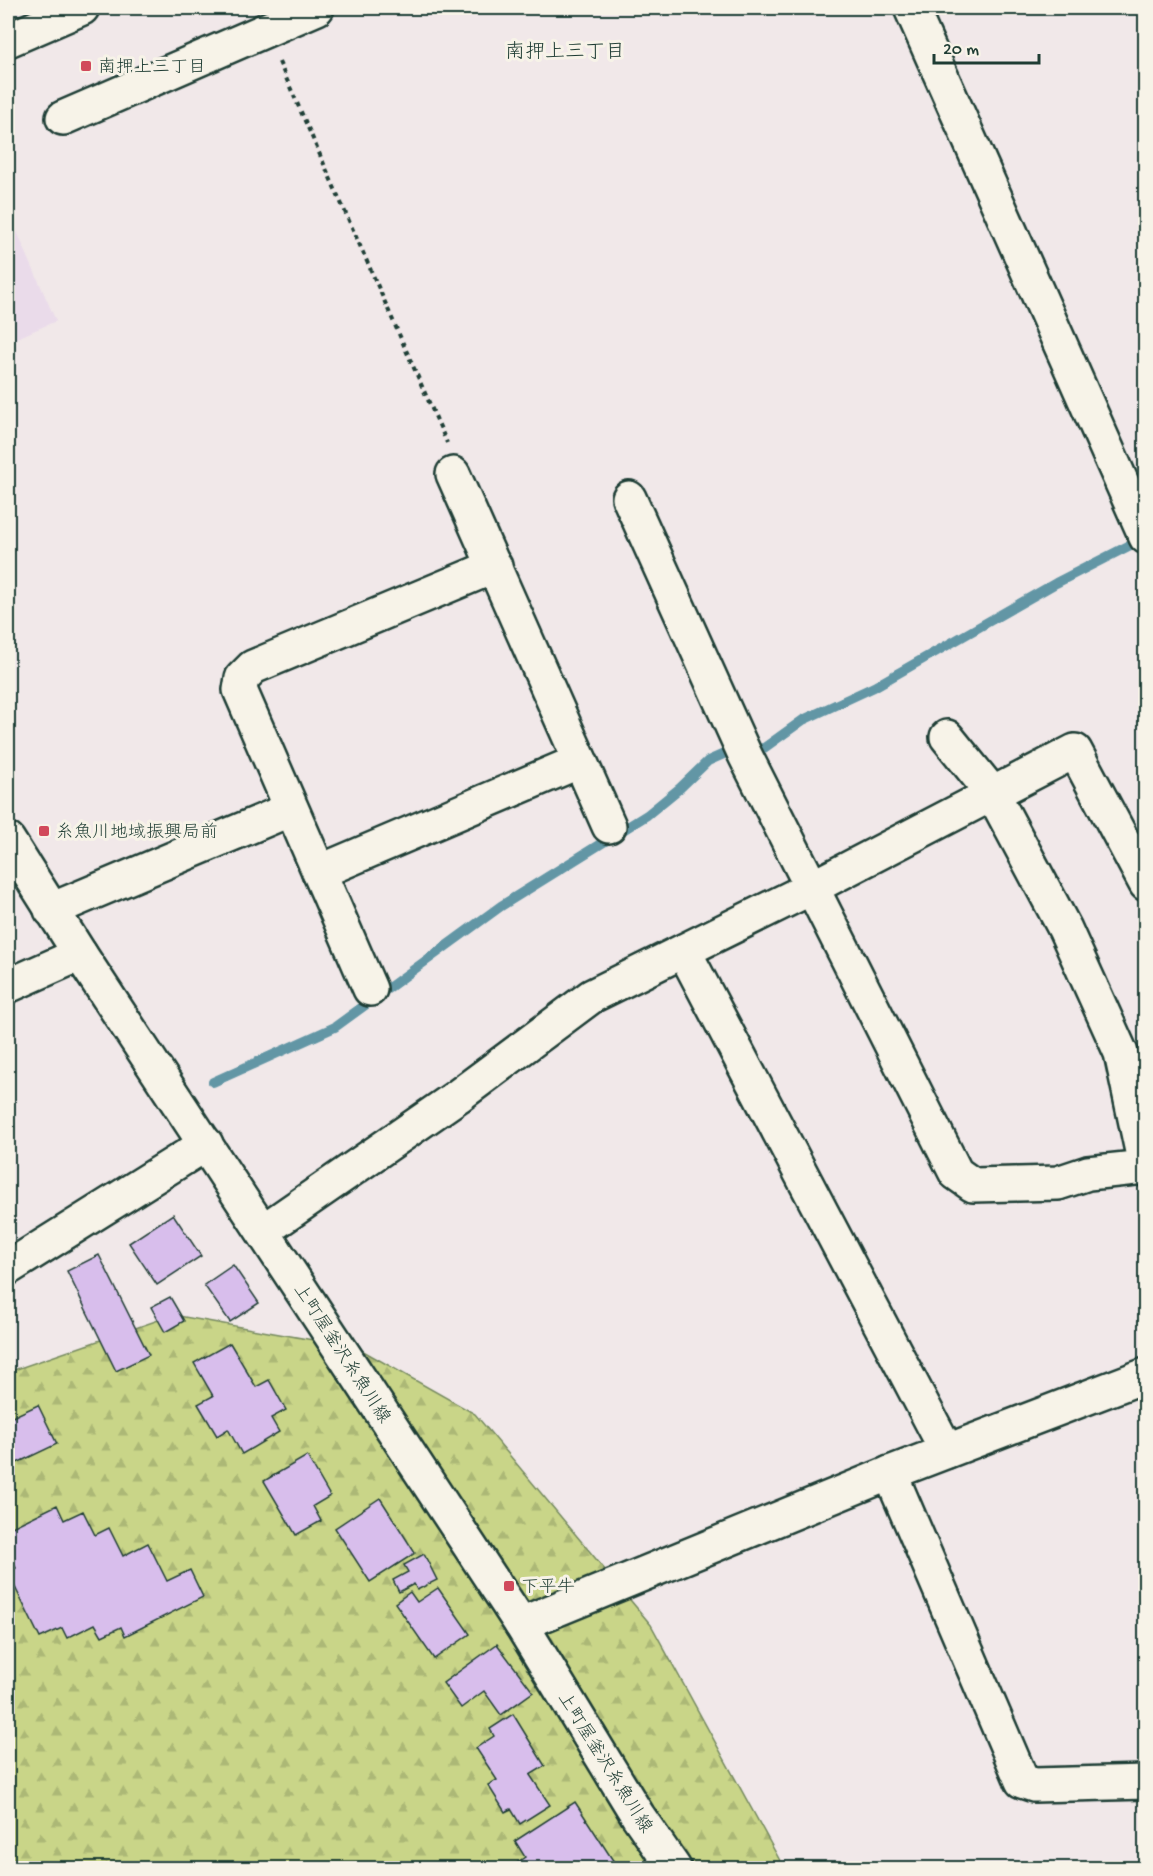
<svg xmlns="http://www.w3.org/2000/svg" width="1153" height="1876" font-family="'Gochi Hand','Klee One',sans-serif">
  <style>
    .built { fill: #eadbea }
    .forest { fill: url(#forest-firs); stroke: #74895e; stroke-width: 1.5 }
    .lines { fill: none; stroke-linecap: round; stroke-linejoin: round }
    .stream { stroke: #6296a5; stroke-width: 10 }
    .building { fill: #d8beec; stroke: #1f3d34; stroke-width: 1.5 }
    .minor-casing { stroke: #1f3d34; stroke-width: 38 }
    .secondary-casing { stroke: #1f3d34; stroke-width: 38 }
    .path { stroke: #1f3d34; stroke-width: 4; stroke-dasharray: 4.5 4.5; stroke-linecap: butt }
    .minor { stroke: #f7f3e8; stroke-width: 33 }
    .secondary { stroke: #f7f3e8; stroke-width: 33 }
    .poi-dot { fill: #d1495b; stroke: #f7f3e8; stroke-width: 2 }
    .labels { text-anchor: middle; stroke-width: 6; stroke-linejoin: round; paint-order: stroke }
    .poi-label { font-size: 18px; fill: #1f3d34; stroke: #f7f3e8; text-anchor: start }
    .street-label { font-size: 18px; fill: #1f3d34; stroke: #f7f3e8 }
    .neighbourhood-label { font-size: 20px; fill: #1f3d34; stroke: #f7f3e8 }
  </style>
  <defs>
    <pattern id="forest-firs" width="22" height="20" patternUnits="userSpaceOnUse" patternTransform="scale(1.5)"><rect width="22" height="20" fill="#c9d588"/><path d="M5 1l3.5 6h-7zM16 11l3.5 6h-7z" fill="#acb876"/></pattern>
  </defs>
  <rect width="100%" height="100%" fill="#f1e8e9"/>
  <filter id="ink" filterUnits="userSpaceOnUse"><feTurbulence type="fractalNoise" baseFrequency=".0167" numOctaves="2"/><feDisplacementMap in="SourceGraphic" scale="12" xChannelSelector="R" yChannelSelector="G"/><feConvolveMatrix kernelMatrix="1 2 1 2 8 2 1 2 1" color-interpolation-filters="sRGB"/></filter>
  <g filter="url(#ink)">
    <!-- built -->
    <polygon class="built" points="8,211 56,321 8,342"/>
    <!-- forest -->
    <polygon class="forest" points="173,1315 358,1348 475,1414 651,1625 784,1868 8,1868 8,1372"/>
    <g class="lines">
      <!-- stream -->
      <polyline class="stream" points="213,1082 335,1027 501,906 647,815 680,788 708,761 726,753 764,748 803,720 874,687 1056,583 1144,538"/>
    </g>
    <!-- building -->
    <g class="building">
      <polygon points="173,1214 201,1256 157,1285 129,1243"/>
      <polygon points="99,1255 149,1355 116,1371 67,1271"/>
      <polygon points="233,1265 259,1303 230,1322 204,1285"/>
      <polygon points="170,1297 184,1321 165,1332 151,1307"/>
      <polygon points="230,1343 256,1387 269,1380 286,1410 271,1418 279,1432 242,1454 228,1429 217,1436 198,1404 213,1396 194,1363"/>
      <polygon points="38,1405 57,1444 17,1463 8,1444 8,1419"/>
      <polygon points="307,1456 330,1496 313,1506 321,1521 296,1535 264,1481"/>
      <polygon points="380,1498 415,1553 370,1582 335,1528"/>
      <polygon points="57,1505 64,1520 83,1511 95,1535 109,1528 123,1556 148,1543 167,1581 190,1570 203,1597 125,1636 121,1627 102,1636 95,1624 67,1638 62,1628 40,1638 8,1573 16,1568 8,1552 8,1529"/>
      <polygon points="424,1554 437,1580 417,1590 414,1584 399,1592 393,1580 408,1572 404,1565"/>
      <polygon points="438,1588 470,1634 434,1659 395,1603 410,1592 417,1602"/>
      <polygon points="497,1644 533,1692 501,1715 484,1691 461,1708 443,1683"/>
      <polygon points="513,1714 545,1766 530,1775 550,1805 520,1824 511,1809 505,1812 488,1785 497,1780 476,1748 494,1736 490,1729"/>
      <polygon points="575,1802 616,1865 611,1868 519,1868 515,1864 525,1857 515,1841"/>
    </g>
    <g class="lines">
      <defs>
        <g id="minor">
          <polyline points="911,8 1146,537"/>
          <polyline points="63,118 317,8"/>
          <polyline points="453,474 609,826"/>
          <polyline points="629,498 745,755 956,1173 973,1185 1058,1183 1088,1173 1145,1167"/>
          <polyline points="947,737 993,794 1065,929 1121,1053 1146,1170"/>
          <polyline points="319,872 580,761"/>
          <polyline points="51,910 291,809"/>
          <polyline points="684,951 947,1451"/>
          <polyline points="8,986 80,954"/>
          <polyline points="370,989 240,690 242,678 253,667 495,566"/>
          <polyline points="263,1231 458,1096 592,996 813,887 1075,751 1146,884"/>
          <polyline points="8,1268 206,1144"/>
          <polyline points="890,1473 1022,1781 1034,1785 1146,1782"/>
          <polyline points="521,1624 890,1473 1146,1375"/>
        </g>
        <g id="secondary">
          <polyline points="8,40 82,8"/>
          <polyline points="8,840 80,954 521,1624 638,1816 674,1868"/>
        </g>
      </defs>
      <!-- minor casing -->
      <use href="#minor" class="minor-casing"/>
      <!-- secondary casing -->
      <use href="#secondary" class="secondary-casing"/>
      <!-- path -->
      <polyline class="path" points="279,62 447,443"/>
      <!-- minor -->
      <use href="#minor" class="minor"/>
      <!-- secondary -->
      <use href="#secondary" class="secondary"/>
    </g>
  </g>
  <!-- markers -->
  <g class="poi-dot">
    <rect x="80" y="60" width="12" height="12" rx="3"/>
    <rect x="38" y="825" width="12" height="12" rx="3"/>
    <rect x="503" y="1580" width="12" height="12" rx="3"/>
  </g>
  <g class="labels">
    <!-- poi labels -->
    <g class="poi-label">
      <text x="98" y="72">南押上三丁目</text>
      <text x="56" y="837">糸魚川地域振興局前</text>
      <text x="521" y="1592">下平牛</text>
    </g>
    <!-- street labels -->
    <g class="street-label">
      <text transform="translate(343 1353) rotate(57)" y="6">上町屋釜沢糸魚川線</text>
      <text transform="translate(606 1762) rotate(58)" y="6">上町屋釜沢糸魚川線</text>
    </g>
    <!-- neighbourhood labels -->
    <g class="neighbourhood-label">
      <text x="565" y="57">南押上三丁目</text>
    </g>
  </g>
  <!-- margin -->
  <rect width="1153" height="1876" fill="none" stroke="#f7f3e8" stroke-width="30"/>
  <rect x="15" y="15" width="1123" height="1846" fill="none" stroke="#1f3d34" stroke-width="2" filter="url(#ink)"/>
  <!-- scale -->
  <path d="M934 54v9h105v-9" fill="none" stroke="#1f3d34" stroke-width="3"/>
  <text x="943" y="54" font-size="18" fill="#1f3d34" stroke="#f7f3e8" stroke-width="4.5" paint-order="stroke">20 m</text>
</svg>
